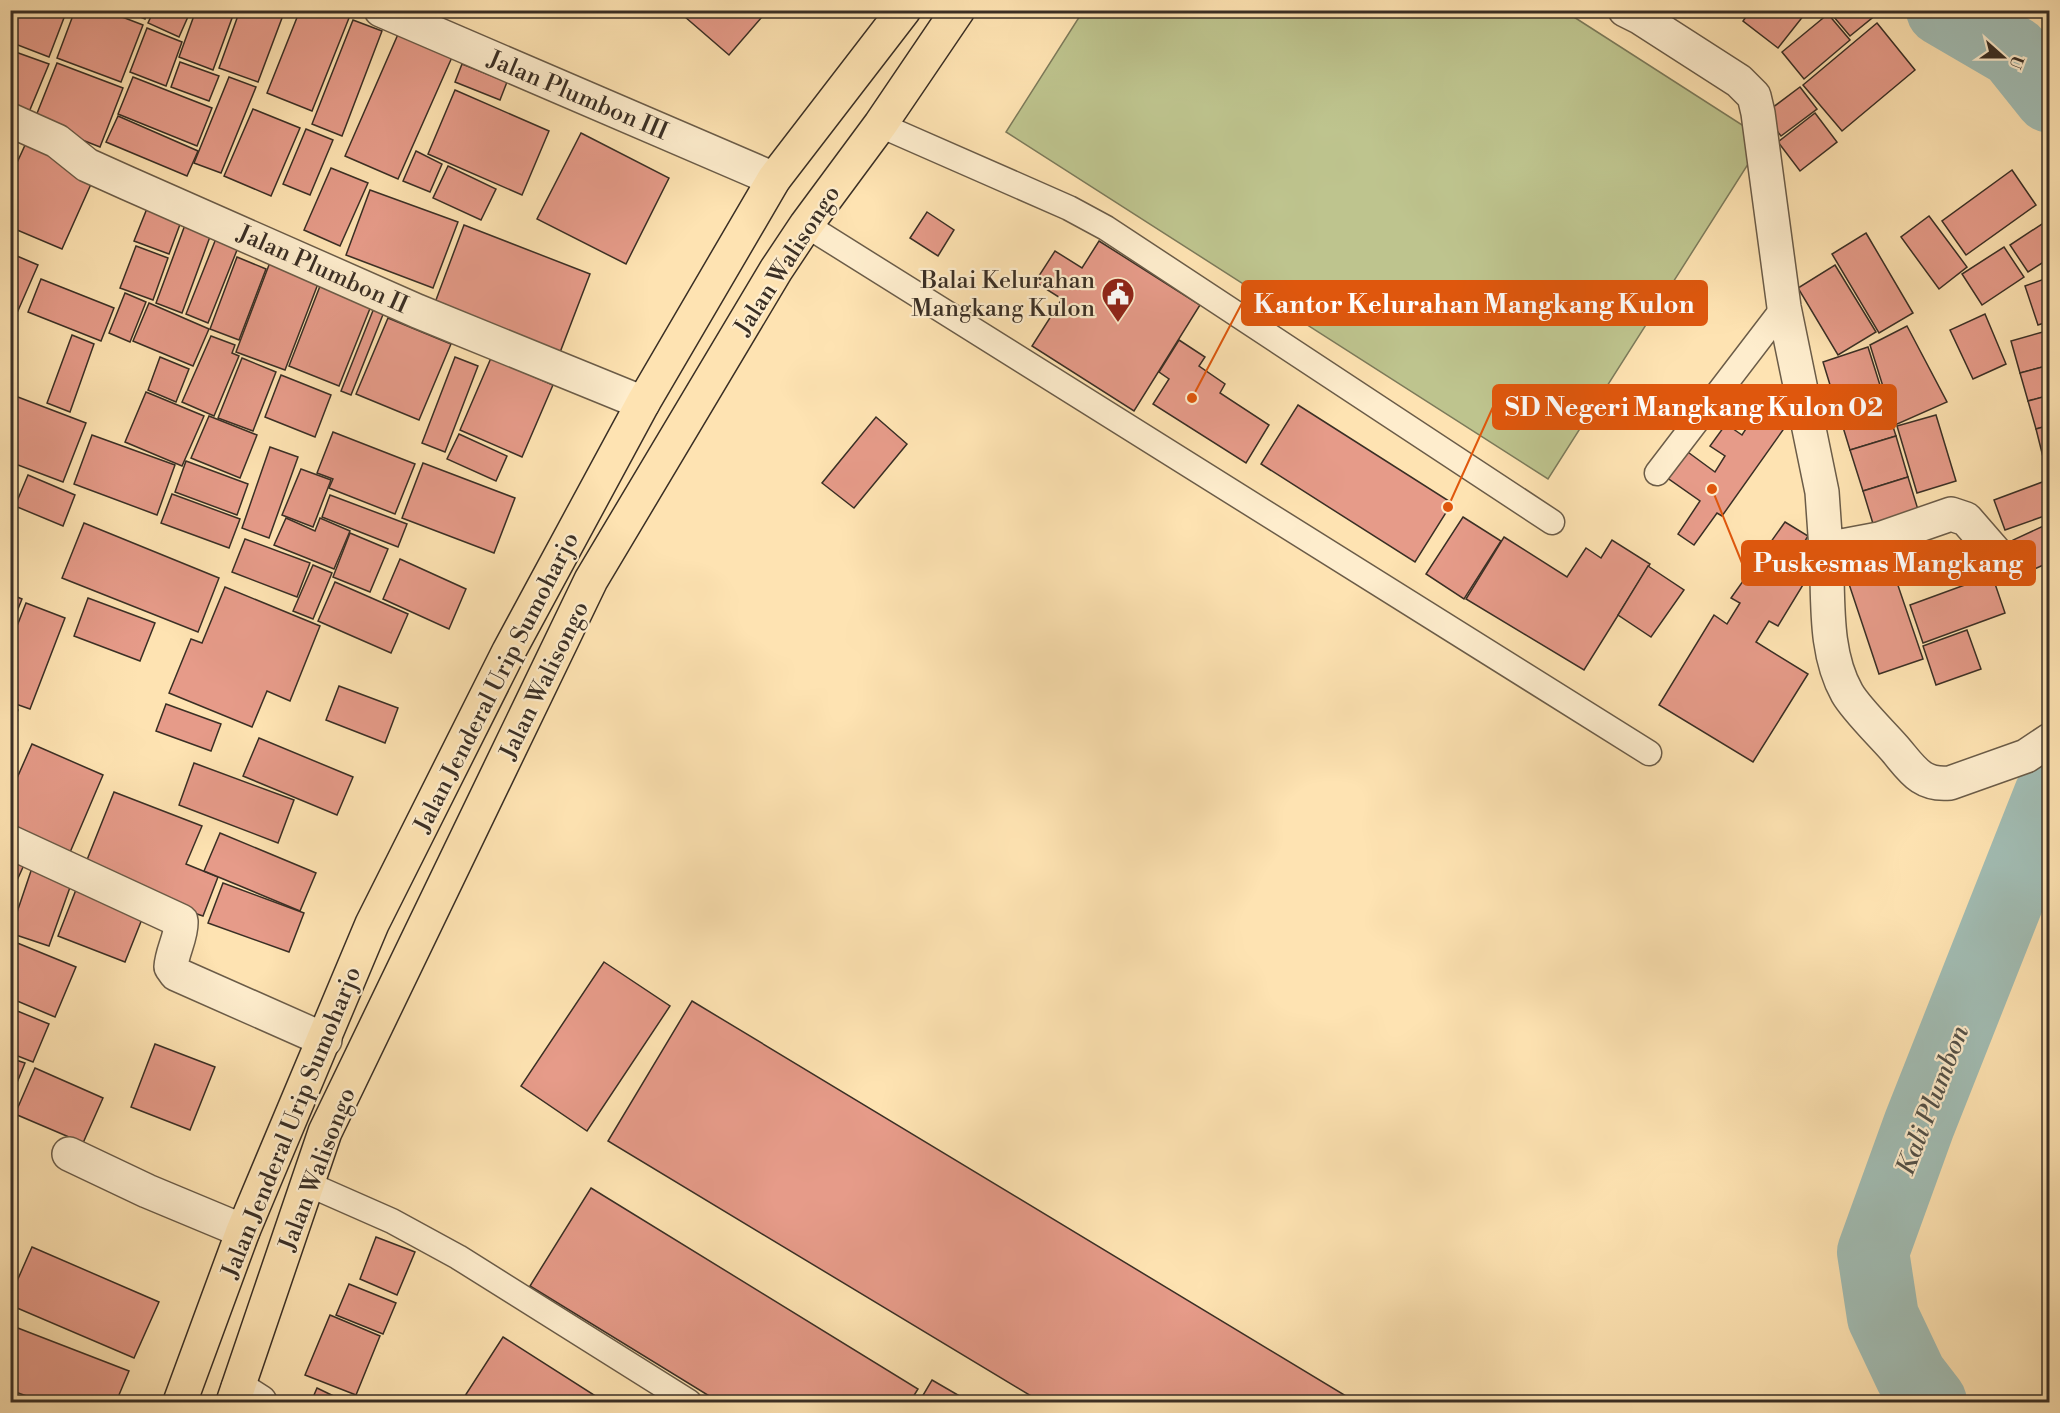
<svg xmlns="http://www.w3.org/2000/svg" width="2060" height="1413" font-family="'Libre Bodoni',serif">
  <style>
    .green { fill: #bec48e; stroke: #7c7a5a; stroke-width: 1.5 }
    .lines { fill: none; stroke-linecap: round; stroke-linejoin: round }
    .river { stroke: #a2bdb4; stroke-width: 72 }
    .building { fill: #e69b89; stroke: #3a2f25; stroke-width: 1.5 }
    .lane-casing { stroke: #6b5c48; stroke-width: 27 }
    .street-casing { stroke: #6b5c48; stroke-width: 36 }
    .highway-casing { stroke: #3a2f25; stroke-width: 36 }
    .lane { stroke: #feedcd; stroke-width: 24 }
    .street { stroke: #feedcd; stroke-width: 33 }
    .highway { stroke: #fee3b2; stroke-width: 33 }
    .labels { text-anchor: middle; stroke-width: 4.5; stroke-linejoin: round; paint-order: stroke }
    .street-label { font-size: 24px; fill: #3a2f25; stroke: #feedcd }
    .poi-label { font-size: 24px; fill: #3a2f25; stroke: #feedcd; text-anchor: end }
    .water-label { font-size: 26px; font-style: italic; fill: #545249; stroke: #feedcd }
    .leader { fill: none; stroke: #df570d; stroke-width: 2 }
    .callout-dot { fill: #df570d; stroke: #feedcd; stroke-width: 2 }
    .callout { fill: #df570d; stroke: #df570d; stroke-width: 2 }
    .callout-label { font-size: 26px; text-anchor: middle; font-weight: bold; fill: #fff }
  </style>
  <rect width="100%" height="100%" fill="#fee3b2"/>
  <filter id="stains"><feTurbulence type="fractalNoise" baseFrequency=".00333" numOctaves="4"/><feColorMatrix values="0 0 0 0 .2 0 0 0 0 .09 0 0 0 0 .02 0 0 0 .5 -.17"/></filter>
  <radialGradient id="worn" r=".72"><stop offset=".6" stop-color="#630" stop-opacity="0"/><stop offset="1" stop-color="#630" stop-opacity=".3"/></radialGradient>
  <!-- green -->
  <polygon class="green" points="1563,10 1764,139 1548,479 1006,132 1083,11"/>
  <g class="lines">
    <!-- river -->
    <g class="river">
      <polyline points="1942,10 2014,52 2050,97"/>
      <polyline points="1931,1402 1911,1376 1883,1317 1873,1252 1919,1125 2050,794"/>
    </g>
  </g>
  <!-- building -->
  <g class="building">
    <polygon points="10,10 67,10 49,57 10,42"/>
    <polygon points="75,10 104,10 143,25 121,82 57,58"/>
    <polygon points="124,10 148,10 145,19"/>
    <polygon points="154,10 191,10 179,37 148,23"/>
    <polygon points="196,10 235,10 213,70 179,57"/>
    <polygon points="240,10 285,10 258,82 219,68"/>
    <polygon points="300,10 344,10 351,13 312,111 267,93"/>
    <polygon points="677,10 768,10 729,55"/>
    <polygon points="1751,10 1808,10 1778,48 1743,21"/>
    <polygon points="1828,10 1866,10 1872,18 1850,36"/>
    <polygon points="1828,14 1850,40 1804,79 1782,52"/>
    <polygon points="353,20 382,31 342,136 312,124"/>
    <polygon points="1877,23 1915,70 1842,131 1803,85"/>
    <polygon points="147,28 182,42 166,86 130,72"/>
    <polygon points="399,32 453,55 398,179 345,156"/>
    <polygon points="10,50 49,64 29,112 10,105"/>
    <polygon points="180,62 219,76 209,101 171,87"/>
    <polygon points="57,63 123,88 100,147 34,121"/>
    <polygon points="462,64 507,82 500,100 455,82"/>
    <polygon points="133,77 212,108 197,146 118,114"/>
    <polygon points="229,77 256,87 221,173 194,163"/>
    <polygon points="1800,87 1817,109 1781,136 1764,114"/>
    <polygon points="455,90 549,131 522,195 428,154"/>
    <polygon points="253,109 300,128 271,196 224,176"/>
    <polygon points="1815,113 1837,142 1800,171 1778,142"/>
    <polygon points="118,116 198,151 187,176 106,142"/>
    <polygon points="306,129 333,140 310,195 283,184"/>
    <polygon points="581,133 669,178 626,264 537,219"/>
    <polygon points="26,143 96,173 62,249 10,227 10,178"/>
    <polygon points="416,151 442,164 430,192 403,181"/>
    <polygon points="448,166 496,189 481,220 433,198"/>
    <polygon points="331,168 368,183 340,246 304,230"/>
    <polygon points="2012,170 2036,205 1966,255 1942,221"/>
    <polygon points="370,190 458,222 433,288 346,255"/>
    <polygon points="148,206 182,219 169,254 134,241"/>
    <polygon points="927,212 954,230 938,256 910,238"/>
    <polygon points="1929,216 1967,267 1939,289 1901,237"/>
    <polygon points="2048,220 2050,258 2028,272 2010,245"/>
    <polygon points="185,225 211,234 182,313 156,303"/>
    <polygon points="464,225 590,274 559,355 433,308"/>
    <polygon points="1866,233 1913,313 1879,333 1832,254"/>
    <polygon points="217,236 239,245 208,323 186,314"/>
    <polygon points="1099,241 1200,305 1134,411 1032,346 1062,299 1035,282 1055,251 1082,268"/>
    <polygon points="136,246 168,258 153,300 120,288"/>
    <polygon points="2004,247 2024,277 1982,305 1962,274"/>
    <polygon points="10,253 38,265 10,329"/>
    <polygon points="237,257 266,269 239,340 210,329"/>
    <polygon points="272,257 321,276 285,370 236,352"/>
    <polygon points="1835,265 1876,332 1838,355 1798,288"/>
    <polygon points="2050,277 2050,321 2038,325 2025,286"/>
    <polygon points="41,279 114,308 101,341 28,312"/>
    <polygon points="322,281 373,301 339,386 289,366"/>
    <polygon points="125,293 146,302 130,342 109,333"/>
    <polygon points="149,303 209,329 193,366 133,341"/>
    <polygon points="376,303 386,307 351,395 341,391"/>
    <polygon points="1985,314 2006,364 1973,379 1950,330"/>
    <polygon points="388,318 451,344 419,420 356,394"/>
    <polygon points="1907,326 1947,402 1895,425 1870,345"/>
    <polygon points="2050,330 2050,365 2020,373 2011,341"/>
    <polygon points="72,335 94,344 70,412 47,403"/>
    <polygon points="211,336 235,345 232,353 239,356 214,416 182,402"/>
    <polygon points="1179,340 1205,357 1199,366 1225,384 1220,393 1269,425 1246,463 1153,404 1169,379 1159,372"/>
    <polygon points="1868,347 1896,436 1850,450 1823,362"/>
    <polygon points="160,357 189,369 176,402 148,390"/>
    <polygon points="455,357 478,366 445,452 422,443"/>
    <polygon points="242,358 276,372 253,431 218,418"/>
    <polygon points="491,358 553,385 522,457 460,430"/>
    <polygon points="2050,365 2050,395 2028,401 2020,373"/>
    <polygon points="281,375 331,395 315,437 265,417"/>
    <polygon points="146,392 204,416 182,466 125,442"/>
    <polygon points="10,394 86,423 63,482 10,462"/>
    <polygon points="2050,395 2050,425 2036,429 2028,401"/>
    <polygon points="1298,405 1452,503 1415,562 1261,464"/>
    <polygon points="1757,412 1783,430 1722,516 1717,513 1694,545 1678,534 1700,501 1666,477 1685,450 1715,472 1725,456 1710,446 1726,424 1742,435"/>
    <polygon points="1936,415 1956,481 1917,493 1897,426"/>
    <polygon points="209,416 257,435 240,478 191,458"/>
    <polygon points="876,417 907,444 854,508 822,483"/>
    <polygon points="2050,425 2050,456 2043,457 2036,429"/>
    <polygon points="333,432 415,464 395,514 329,488 333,479 317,473"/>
    <polygon points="459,434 507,456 496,481 447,459"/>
    <polygon points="92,435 175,465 157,515 74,484"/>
    <polygon points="1896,436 1908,477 1863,491 1850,450"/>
    <polygon points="270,447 298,457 269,538 242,528"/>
    <polygon points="186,461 248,484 237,515 175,492"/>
    <polygon points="423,463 515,498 494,553 402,518"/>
    <polygon points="301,469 331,480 313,527 282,515"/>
    <polygon points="28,475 75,495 63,526 15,506"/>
    <polygon points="1908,477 1919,513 1874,527 1863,491"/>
    <polygon points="2045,481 2050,493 2050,514 2005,530 1994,500"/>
    <polygon points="172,494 240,519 229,548 161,523"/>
    <polygon points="330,495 407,524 398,547 322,517"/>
    <polygon points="1463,517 1501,541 1464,599 1426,574"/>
    <polygon points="286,518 315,531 320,518 350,531 334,569 274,545"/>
    <polygon points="1785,522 1808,536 1799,551 1807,556 1799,568 1809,575 1778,626 1769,621 1756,642 1808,674 1753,762 1659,705 1714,615 1727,624 1740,603 1731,598"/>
    <polygon points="84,523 219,578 198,632 62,578"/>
    <polygon points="2050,523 2050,562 2028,572 2013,540"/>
    <polygon points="350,533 388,549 370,592 333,577"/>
    <polygon points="1504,537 1567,577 1586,548 1601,558 1612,540 1650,564 1584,670 1466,599"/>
    <polygon points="245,539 310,563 297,597 232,572"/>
    <polygon points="400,559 466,589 449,629 383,599"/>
    <polygon points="1890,562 1923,659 1879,674 1847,578"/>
    <polygon points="313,565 332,573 313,619 293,611"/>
    <polygon points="1648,566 1684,590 1651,637 1618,615"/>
    <polygon points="1992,575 2005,613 1923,643 1910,605"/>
    <polygon points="335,582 408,614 391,653 318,621"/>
    <polygon points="225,587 320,626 290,701 267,691 252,727 169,693 191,639 202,643"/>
    <polygon points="10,594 22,599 10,629"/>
    <polygon points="88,598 155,623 140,661 74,636"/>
    <polygon points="26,603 65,618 30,709 10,702 10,644"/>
    <polygon points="1967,630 1981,669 1936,685 1923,646"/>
    <polygon points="339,686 398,708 385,743 326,720"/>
    <polygon points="166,704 221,724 211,751 156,731"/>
    <polygon points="10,707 18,710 10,730"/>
    <polygon points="259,738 353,777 337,815 243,776"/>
    <polygon points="32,744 103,775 68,857 10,832 10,794"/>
    <polygon points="194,763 294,800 278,843 179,805"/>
    <polygon points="114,792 202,826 186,864 218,877 203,916 81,875"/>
    <polygon points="220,833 316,873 300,911 204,871"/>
    <polygon points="10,848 28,856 10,896"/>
    <polygon points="33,865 73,879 49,946 10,933"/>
    <polygon points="79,882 146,909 125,962 58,936"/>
    <polygon points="223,883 304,913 289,952 208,923"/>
    <polygon points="10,940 76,967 55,1017 10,998"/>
    <polygon points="604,962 670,1006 587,1131 521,1086"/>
    <polygon points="692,1001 1356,1402 1041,1402 608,1141"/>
    <polygon points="10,1008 49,1024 33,1062 10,1053"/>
    <polygon points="155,1044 215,1067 190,1130 131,1107"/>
    <polygon points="10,1058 25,1063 10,1100"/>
    <polygon points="35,1068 103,1098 83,1143 15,1114"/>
    <polygon points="591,1188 918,1389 910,1402 719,1402 530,1286"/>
    <polygon points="376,1237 415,1252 397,1295 360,1279"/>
    <polygon points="32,1247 159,1302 134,1358 10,1305 10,1297"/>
    <polygon points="349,1284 396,1303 383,1334 336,1315"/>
    <polygon points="330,1315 380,1336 356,1395 305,1375"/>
    <polygon points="10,1325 129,1371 116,1402 43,1402 10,1390"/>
    <polygon points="503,1337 605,1402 461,1402"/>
    <polygon points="932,1380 970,1402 919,1402"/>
    <polygon points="317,1388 346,1402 311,1402"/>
  </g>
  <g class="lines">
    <defs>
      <g id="lane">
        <polyline points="880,125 1069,208 1106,228 1552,522"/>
        <polyline points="806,225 1649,753"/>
        <polyline points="1657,473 1784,307"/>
        <polyline points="308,1184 392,1221 458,1257 689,1402"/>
      </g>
      <g id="street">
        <polyline points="381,10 774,179"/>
        <polyline points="1625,10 1641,18 1739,81 1754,96 1758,113 1784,307 1822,492 1826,549 1879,539 1951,514 1966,519 1999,557"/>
        <polyline points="10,120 57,141 87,165 127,183 417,311 643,403"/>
        <path d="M1826,549C1829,596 1823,650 1847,693C1856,709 1882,734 1895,749C1912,769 1921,786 1950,783L2026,756L2050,740"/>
        <path d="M10,842L181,921C182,936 172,951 171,967L176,974L325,1040"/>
        <polyline points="69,1154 147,1191 243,1231"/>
        <polyline points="238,1388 260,1402"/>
      </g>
      <g id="highway">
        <polyline points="180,1402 243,1231 372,924 509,651 643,403 774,179 904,10"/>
        <polyline points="233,1402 325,1132 591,580 776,270 806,225 880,125 958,10"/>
      </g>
    </defs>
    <!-- lane casing -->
    <use href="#lane" class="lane-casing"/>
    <!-- street casing -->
    <use href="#street" class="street-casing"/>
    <!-- highway casing -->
    <use href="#highway" class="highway-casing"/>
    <!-- lane -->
    <use href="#lane" class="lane"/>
    <!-- street -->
    <use href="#street" class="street"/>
    <!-- highway -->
    <use href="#highway" class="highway"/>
  </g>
  <!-- icons -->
  <defs>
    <symbol id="civic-pin" viewBox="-11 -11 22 30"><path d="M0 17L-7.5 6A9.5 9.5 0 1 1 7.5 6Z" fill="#8f2418" stroke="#feedcd"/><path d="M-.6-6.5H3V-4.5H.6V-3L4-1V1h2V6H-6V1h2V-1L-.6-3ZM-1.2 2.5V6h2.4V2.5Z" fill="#fff"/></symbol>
  </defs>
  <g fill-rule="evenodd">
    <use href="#civic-pin" x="1099" y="275" width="38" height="52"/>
  </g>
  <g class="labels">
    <!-- street labels -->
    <g class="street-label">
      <text transform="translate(578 95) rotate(23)" y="8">Jalan Plumbon III</text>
      <text transform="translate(787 260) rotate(-57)" y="8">Jalan Walisongo</text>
      <text transform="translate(323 269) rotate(24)" y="8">Jalan Plumbon II</text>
      <text transform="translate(544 680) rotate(-64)" y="8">Jalan Walisongo</text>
      <text transform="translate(496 682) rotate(-63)" y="8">Jalan Jenderal Urip Sumoharjo</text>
      <text transform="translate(291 1122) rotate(-68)" y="8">Jalan Jenderal Urip Sumoharjo</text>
      <text transform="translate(317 1169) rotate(-69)" y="8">Jalan Walisongo</text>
    </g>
    <!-- poi labels -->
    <g class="poi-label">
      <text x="1095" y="288">Balai Kelurahan<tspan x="1095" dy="28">Mangkang Kulon</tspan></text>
    </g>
    <!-- water labels -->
    <g class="water-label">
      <text transform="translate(1932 1100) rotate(-69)" y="9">Kali Plumbon</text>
    </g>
  </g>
  <!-- callouts -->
  <path class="leader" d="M1192 398L1242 303M1448 507L1493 407M1712 489L1742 563"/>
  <g class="callout-dot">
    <circle cx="1192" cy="398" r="6"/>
    <circle cx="1448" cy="507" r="6"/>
    <circle cx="1712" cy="489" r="6"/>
  </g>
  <g class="callout">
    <rect x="1242" y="281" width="465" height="44" rx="6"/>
    <rect x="1493" y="385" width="403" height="44" rx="6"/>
    <rect x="1742" y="541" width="293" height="44" rx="6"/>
  </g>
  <g class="callout-label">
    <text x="1474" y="313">Kantor Kelurahan Mangkang Kulon</text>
    <text x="1694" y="416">SD Negeri Mangkang Kulon 02</text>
    <text x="1888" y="572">Puskesmas Mangkang</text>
  </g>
  <!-- margin -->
  <rect width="2060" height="1413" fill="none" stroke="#fee3b2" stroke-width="36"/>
  <rect x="12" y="12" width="2036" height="1389" fill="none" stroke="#3a2f25" stroke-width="3"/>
  <rect x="18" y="18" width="2024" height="1377" fill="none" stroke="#3a2f25" stroke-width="1.5"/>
  <!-- north arrow -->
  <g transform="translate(2003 57) rotate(111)" stroke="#feedcd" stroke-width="4.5" paint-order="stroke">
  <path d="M0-4.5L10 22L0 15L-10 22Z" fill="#3a2f25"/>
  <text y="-9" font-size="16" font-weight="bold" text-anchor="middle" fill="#3a2f25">U</text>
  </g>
  <rect width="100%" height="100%" filter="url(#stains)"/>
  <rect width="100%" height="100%" fill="url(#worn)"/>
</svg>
